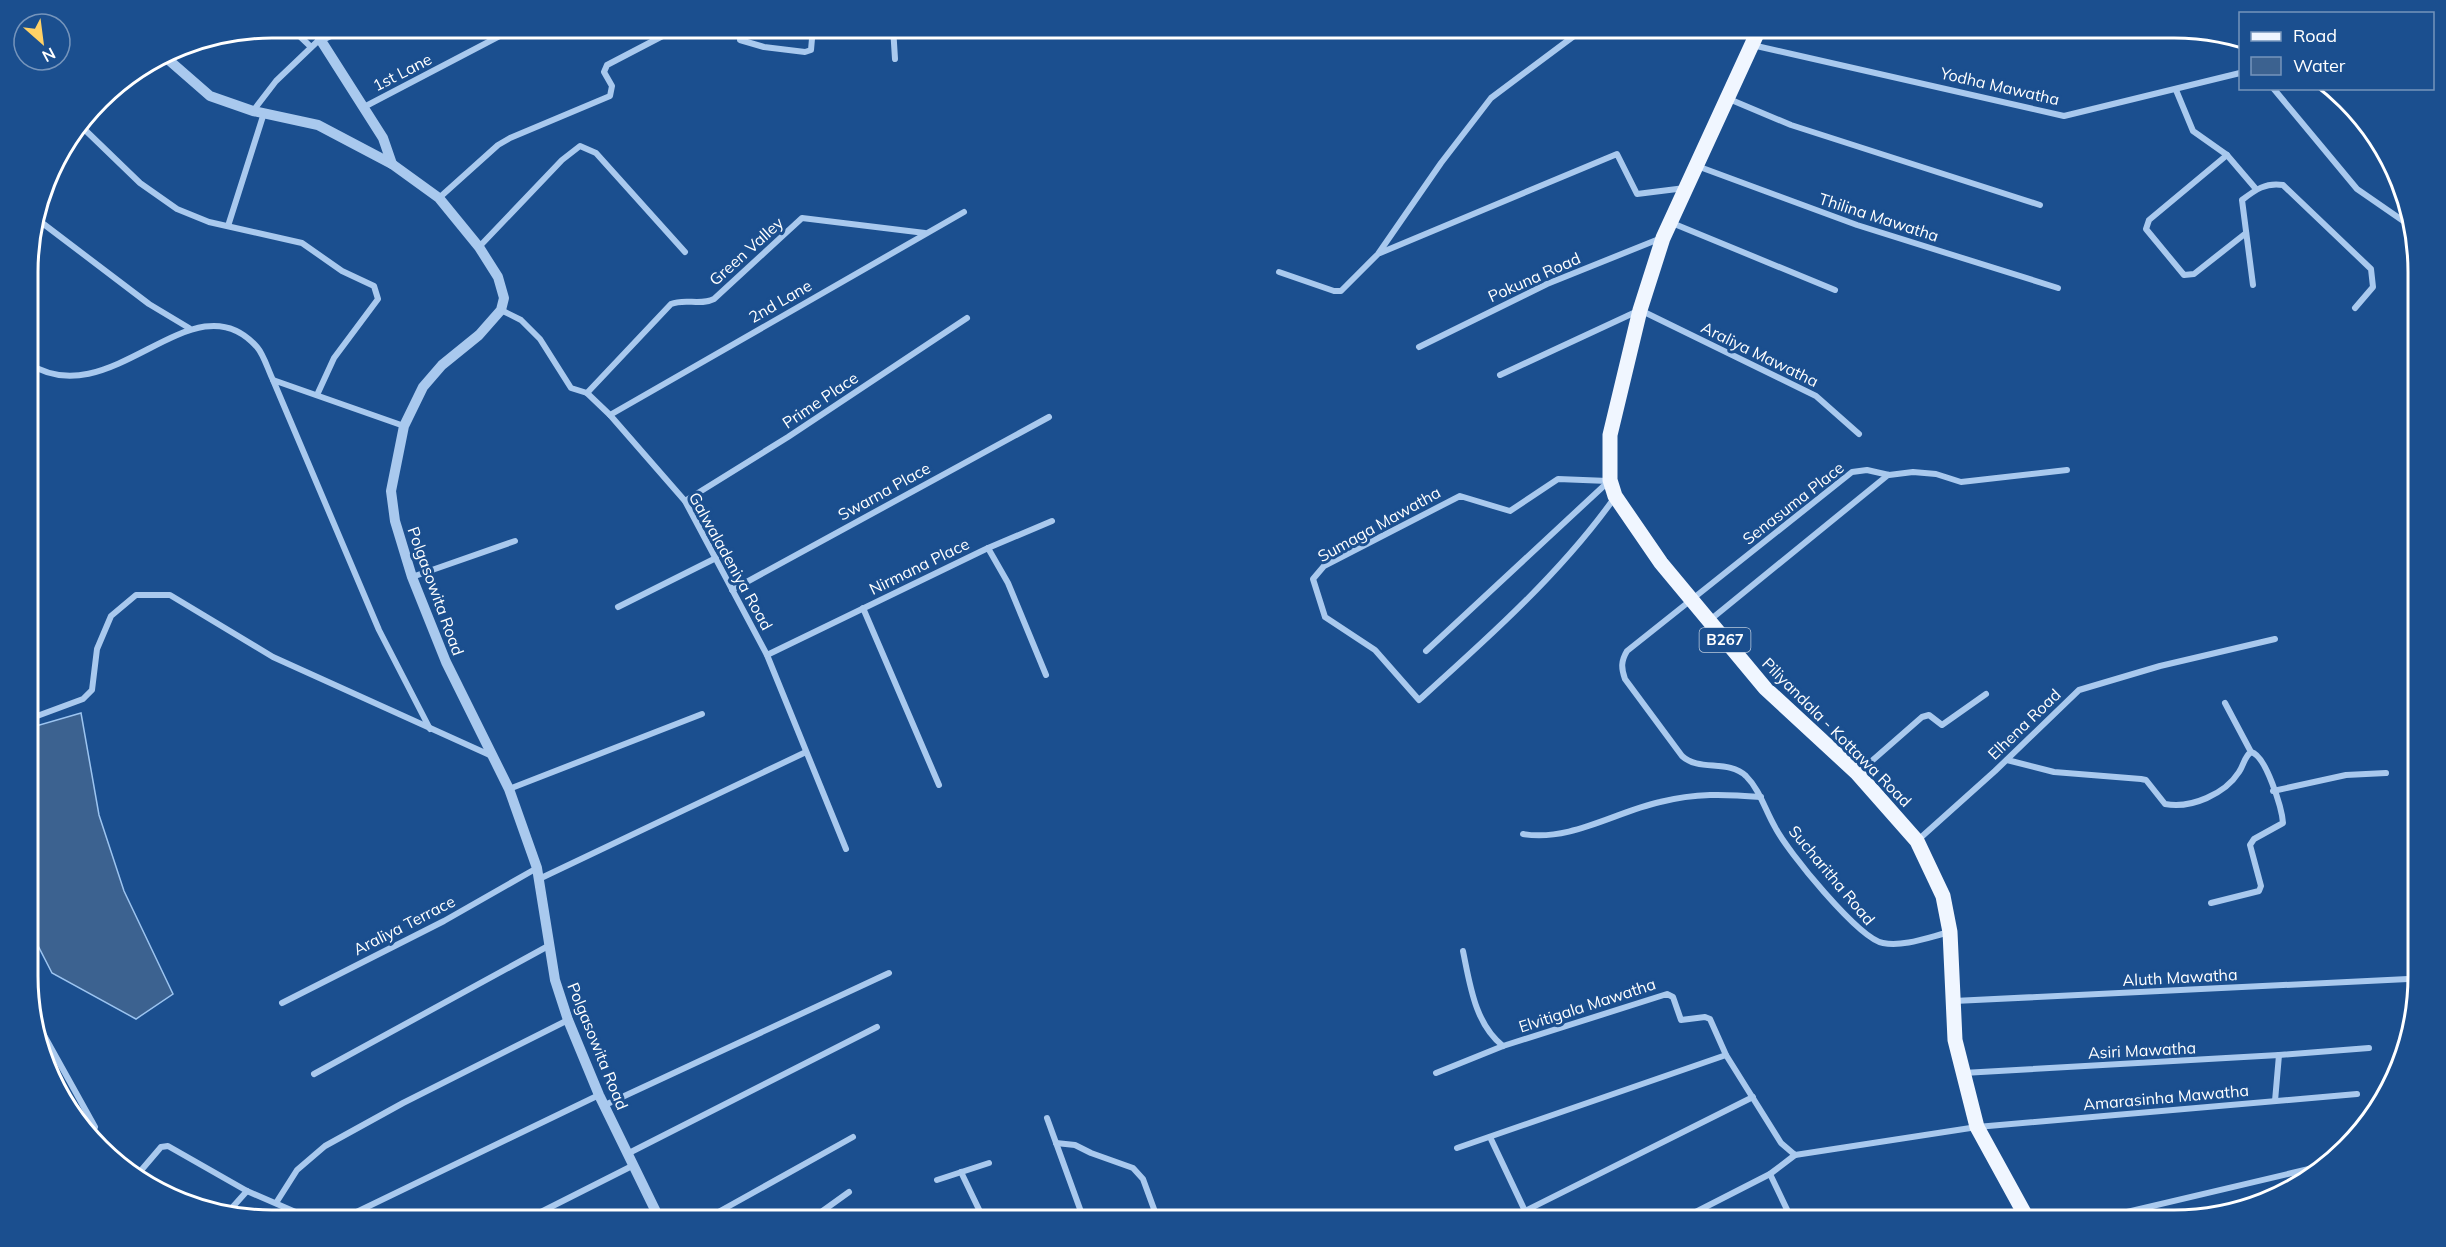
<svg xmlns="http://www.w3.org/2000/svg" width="2446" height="1247" font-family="Mulish,sans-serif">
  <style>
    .water { fill: #3c6290; stroke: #9cc4f0; stroke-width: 1.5 }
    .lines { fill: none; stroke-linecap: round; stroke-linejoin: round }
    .minor { stroke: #a9c9ee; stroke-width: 6 }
    .tertiary { stroke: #a9c9ee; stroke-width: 10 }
    .primary { stroke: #f0f6ff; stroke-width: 15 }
    .labels { text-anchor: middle; stroke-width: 6; stroke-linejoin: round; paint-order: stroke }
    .shield { fill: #1b4f8f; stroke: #bbcadd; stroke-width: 1.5 }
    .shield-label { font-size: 15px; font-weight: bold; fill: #fff }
    .street-label { font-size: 16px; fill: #fff; stroke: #1b4f8f }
    .rim { fill: none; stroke: #fff; stroke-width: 3 }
  </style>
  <rect width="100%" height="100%" fill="#1b4f8f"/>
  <!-- water -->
  <polygon class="water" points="81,713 99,815 124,891 173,994 136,1019 52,973 29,928 29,728"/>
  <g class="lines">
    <!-- minor -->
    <g class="minor">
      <polyline points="290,27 311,47"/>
      <polyline points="893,27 895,59"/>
      <polyline points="740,40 764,47 805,52 811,50 813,27"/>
      <polyline points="1752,45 2064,116 2240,73"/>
      <polyline points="2273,88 2357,189 2412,227"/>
      <polyline points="2176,90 2193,131 2227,155 2256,189"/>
      <polyline points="1729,99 1791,125 2040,205"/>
      <polyline points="364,107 517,27"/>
      <polyline points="253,111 276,81 320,39 311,27"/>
      <polyline points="81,126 140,183 177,209 209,222 302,243 342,271 374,286 378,299 334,358 317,395"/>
      <polyline points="2227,155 2149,220 2146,229 2184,275 2194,274 2246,233"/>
      <polyline points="1697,166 1857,225 2058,288"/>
      <polyline points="439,198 498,145 510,138 610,96 612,86 604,72 607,65 676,29"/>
      <polyline points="37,219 149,304 189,328"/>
      <polyline points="1672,223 1835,290"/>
      <polyline points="228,226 264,113"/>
      <polyline points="479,247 562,160 580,146 596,153 685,252"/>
      <polyline points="1380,253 1617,154 1637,194 1685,188"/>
      <polyline points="1279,272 1334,291 1341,291 1378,254 1441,163 1491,98 1586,27"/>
      <path d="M2253,285L2242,200C2255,190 2266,182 2283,185L2371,269L2373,287L2355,308"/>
      <polyline points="501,310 521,320 540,339 571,388 587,393 610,415 685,501 767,655 846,849"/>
      <polyline points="1419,347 1547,284 1659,239"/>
      <path d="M28,363C111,418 193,274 257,347C264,355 268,370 273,380"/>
      <polyline points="1500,375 1640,310 1816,396 1859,434"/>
      <path d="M587,393L671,304C685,298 700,306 714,299L802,218L925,233"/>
      <polyline points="610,415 964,212"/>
      <polyline points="404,426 273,380 379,630 430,729"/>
      <path d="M1608,481L1558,479L1510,511L1460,496L1324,566L1313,579L1325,617L1375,650L1419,700C1487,639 1562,572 1615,497"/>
      <polyline points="685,501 788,437 967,318"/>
      <polyline points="988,548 1052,521"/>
      <polyline points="412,577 515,541"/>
      <polyline points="732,590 1049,417"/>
      <polyline points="618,607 716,558"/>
      <polyline points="863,608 939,785"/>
      <polyline points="1710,620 1888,475"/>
      <polyline points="1426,651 1608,482"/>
      <polyline points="767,655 988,548 1008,583 1046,675"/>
      <polyline points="29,719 83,699 92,690 97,649 111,616 136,595 170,595 273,657 492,756"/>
      <path d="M2007,760L2054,772L2141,779L2146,780L2165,804C2191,809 2225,794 2239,772C2244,765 2244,757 2251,752L2225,703"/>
      <polyline points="1858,773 1922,717 1929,715 1942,725 1986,694"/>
      <polyline points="509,789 702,714"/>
      <polyline points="2273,791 2346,775 2386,773"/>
      <path d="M1523,834C1570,842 1615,812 1660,802C1696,793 1724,794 1761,797"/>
      <polyline points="1918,840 1995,771 2079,690 2160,666 2275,639"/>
      <polyline points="539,879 806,752"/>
      <path d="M2211,903L2259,891L2261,886L2250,845L2254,839L2283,823C2282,809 2266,755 2251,752"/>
      <path d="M1950,932C1929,937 1904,947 1883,943C1859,939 1787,851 1775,827C1765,810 1760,790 1746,776C1728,759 1699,772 1682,756L1625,679C1621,668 1621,661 1627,651L1852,472L1867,470L1889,475L1913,472L1936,474L1961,482L2067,470"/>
      <path d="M1463,951C1470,985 1475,1024 1503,1046"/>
      <polyline points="1954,1001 2408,979"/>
      <polyline points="282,1003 444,921 537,868"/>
      <polyline points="30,1010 95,1127 88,1133"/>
      <polyline points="2279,1055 2369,1048"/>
      <polyline points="1436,1073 1503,1046 1667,994 1673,997 1681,1020 1705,1017 1710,1019 1726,1055 1781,1143 1795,1155 1977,1127 2357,1094"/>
      <polyline points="1963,1073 2279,1055 2275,1101"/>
      <polyline points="314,1074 550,945"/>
      <polyline points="605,1105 889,973"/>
      <polyline points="1047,1118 1084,1220"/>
      <polyline points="1490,1137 1525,1211"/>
      <polyline points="1056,1143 1075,1145 1091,1153 1133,1168 1143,1179 1158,1220"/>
      <polyline points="1457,1148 1726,1055"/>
      <polyline points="629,1153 877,1027"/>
      <polyline points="961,1172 984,1220"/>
      <polyline points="138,1174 161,1147 168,1146 247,1191 314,1220"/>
      <polyline points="1770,1174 1792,1220"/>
      <polyline points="937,1180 989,1163"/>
      <polyline points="276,1203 297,1170 325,1146 403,1103 568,1020"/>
      <polyline points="230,1210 247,1191"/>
      <polyline points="890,1216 891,1220"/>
      <polyline points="340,1220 599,1095"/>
      <polyline points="525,1220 634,1165"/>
      <polyline points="704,1220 853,1137"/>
      <polyline points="810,1220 849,1192"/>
      <polyline points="1507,1220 1753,1097"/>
      <polyline points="1680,1220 1770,1174 1795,1155"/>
      <polyline points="2093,1220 2326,1165"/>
    </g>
    <!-- tertiary -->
    <g class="tertiary">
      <polyline points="345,27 320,39 383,138 392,164"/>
      <polyline points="163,55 210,96 253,111 318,125 392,164 439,198 479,247 498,277 504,298 501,310 479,335 442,365 423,387 404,426 391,491 395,521 412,577 446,662 509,789 537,868 555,980 568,1020 599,1095 660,1220"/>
    </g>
    <!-- primary -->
    <polyline class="primary" points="1760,27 1663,238 1640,310 1610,435 1610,480 1615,496 1661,563 1765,688 1857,773 1917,841 1943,896 1950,932 1955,1040 1977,1127 2028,1220"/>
  </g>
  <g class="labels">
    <!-- shield labels -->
    <rect class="shield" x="1699.5" y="628" width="51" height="24" rx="4.5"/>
    <g class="shield-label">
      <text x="1725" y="645">B267</text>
    </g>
    <!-- street labels -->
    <g class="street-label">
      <text transform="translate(402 72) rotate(-27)" y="6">1st Lane</text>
      <text transform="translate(2000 86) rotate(13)" y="6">Yodha Mawatha</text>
      <text transform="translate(1879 217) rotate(18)" y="6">Thilina Mawatha</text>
      <text transform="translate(746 251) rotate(-42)" y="6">Green Valley</text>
      <text transform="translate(1534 277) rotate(-24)" y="6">Pokuna Road</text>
      <text transform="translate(780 301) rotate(-30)" y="6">2nd Lane</text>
      <text transform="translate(1760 354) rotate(26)" y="6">Araliya Mawatha</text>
      <text transform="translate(820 400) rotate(-34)" y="6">Prime Place</text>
      <text transform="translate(884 491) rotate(-29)" y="6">Swarna Place</text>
      <text transform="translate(1793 503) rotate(-38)" y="6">Senasuma Place</text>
      <text transform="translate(1379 524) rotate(-29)" y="6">Sumaga Mawatha</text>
      <text transform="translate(731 561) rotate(61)" y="6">Galwaladeniya Road</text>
      <text transform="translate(919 566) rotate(-26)" y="6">Nirmana Place</text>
      <text transform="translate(436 591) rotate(70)" y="6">Polgasowita Road</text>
      <text transform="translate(2024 724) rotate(-44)" y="6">Elhena Road</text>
      <text transform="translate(1837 732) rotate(45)" y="6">Piliyandala - Kottawa Road</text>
      <text transform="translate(1832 875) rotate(50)" y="6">Sucharitha Road</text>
      <text transform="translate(404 925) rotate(-27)" y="6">Araliya Terrace</text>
      <text transform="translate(2180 977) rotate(-3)" y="6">Aluth Mawatha</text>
      <text transform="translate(1587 1005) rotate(-18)" y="6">Elvitigala Mawatha</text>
      <text transform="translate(598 1046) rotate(68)" y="6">Polgasowita Road</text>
      <text transform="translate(2142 1050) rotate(-3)" y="6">Asiri Mawatha</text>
      <text transform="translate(2166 1097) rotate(-5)" y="6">Amarasinha Mawatha</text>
    </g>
  </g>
  <!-- crop -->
  <path d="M0 0H2446V1247H0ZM272 38H2174A234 234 0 0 1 2408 272V976A234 234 0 0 1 2174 1210H272A234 234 0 0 1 38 976V272A234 234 0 0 1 272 38Z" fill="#1b4f8f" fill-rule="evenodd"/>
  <path class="rim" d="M272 38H2174A234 234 0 0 1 2408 272V976A234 234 0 0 1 2174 1210H272A234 234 0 0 1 38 976V272A234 234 0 0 1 272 38Z"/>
  <!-- legend -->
  <rect x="2239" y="12" width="195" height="78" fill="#1b4f8f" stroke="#7695bc" stroke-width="1.5"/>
  <rect x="2251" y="32" width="30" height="9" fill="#f0f6ff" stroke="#7695bc" stroke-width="1.5"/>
  <text x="2293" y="42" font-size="18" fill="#ffffff">Road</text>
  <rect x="2251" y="57" width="30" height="18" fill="#3c6290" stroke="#7695bc" stroke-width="1.5"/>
  <text x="2293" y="72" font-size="18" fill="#ffffff">Water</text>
  <!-- north arrow -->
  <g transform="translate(42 42) rotate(152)"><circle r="28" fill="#1b4f8f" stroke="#7695bc" stroke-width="1.5"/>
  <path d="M0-4.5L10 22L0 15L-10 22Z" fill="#ffd166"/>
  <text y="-9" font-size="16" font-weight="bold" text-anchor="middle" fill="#ffffff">N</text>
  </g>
</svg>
